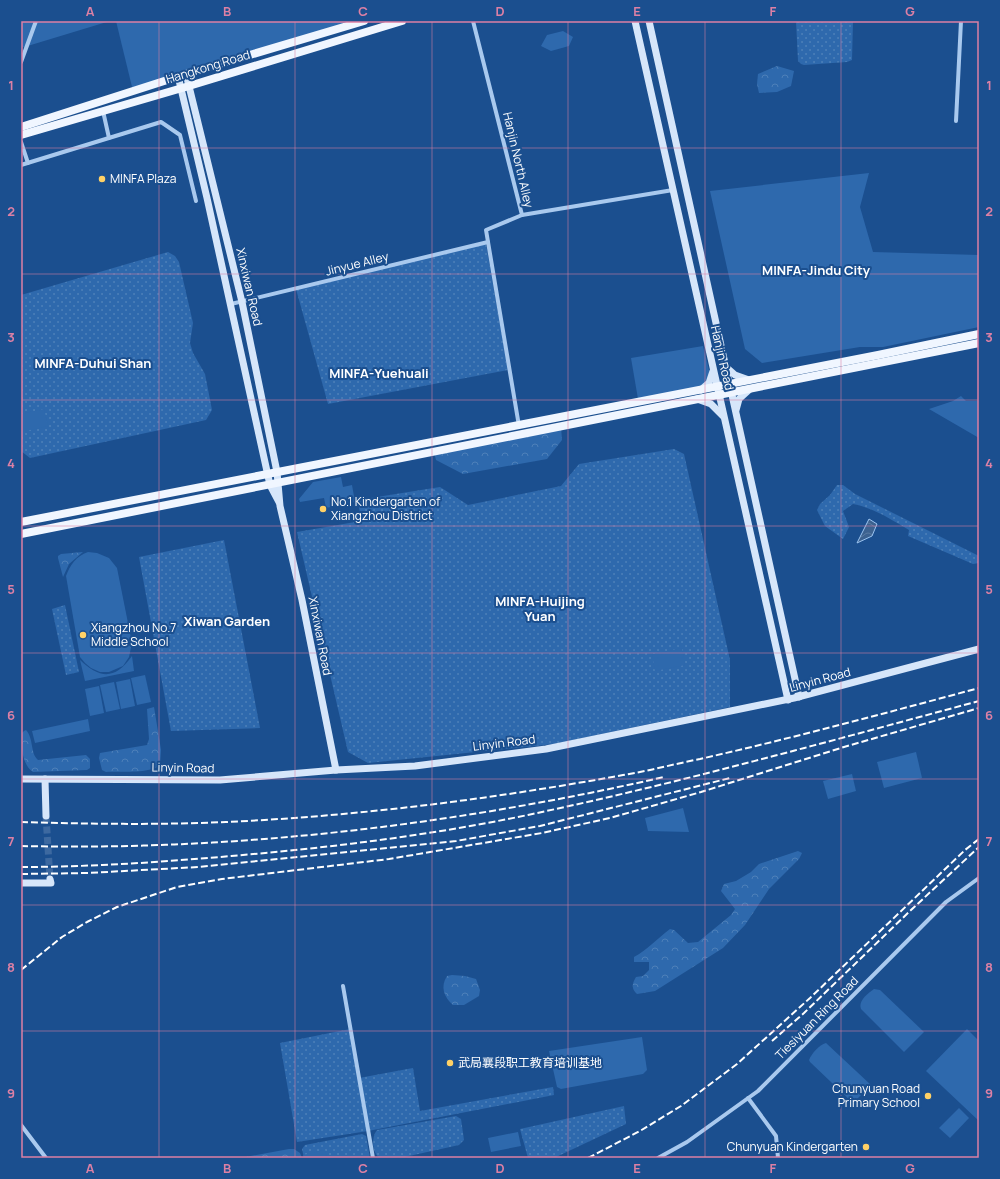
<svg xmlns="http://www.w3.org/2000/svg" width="1000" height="1179" font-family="Manrope,'Noto Sans SC',sans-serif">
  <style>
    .grass { fill: url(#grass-dots) }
    .forest { fill: url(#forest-crowns) }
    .park { fill: #2e69ad }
    .water { fill: url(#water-waves); stroke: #9cc4f0 }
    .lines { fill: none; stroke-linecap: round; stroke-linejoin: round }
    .secondary-tunnel { stroke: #3d69a0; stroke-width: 7; stroke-dasharray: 7 3.5; stroke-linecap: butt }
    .street { stroke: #a9c9ee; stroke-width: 4 }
    .secondary { stroke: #d6e6fa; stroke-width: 7 }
    .primary { stroke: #f0f6ff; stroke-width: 8 }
    .rail { stroke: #fff; stroke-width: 2; stroke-dasharray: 7 3; stroke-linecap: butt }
    .grid { fill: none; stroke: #dd80a5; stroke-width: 1; stroke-opacity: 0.55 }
    .poi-dot { fill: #ffd166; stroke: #1b4f8f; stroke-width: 1.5 }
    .labels { text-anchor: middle; stroke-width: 4; stroke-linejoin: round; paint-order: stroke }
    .street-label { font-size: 12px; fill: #fff; stroke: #1b4f8f }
    .poi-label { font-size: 12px; fill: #fff; stroke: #1b4f8f; text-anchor: start }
    .neighbourhood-label { font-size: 13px; font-weight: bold; fill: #fff; stroke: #1b4f8f }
    .neatline { fill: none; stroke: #dd80a5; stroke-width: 1.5 }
    .grid-label { font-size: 13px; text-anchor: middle; font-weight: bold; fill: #dd80a5 }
  </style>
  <defs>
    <pattern id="grass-dots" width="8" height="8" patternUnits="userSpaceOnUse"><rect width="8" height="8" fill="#2e69ad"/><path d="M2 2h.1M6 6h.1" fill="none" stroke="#4d80b9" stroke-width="1.8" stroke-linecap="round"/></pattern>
    <pattern id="forest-crowns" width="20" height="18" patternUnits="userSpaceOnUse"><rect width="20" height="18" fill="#2e69ad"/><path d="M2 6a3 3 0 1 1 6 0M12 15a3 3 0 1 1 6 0" fill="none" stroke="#4d80b9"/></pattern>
    <pattern id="water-waves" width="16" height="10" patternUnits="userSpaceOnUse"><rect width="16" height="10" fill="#3c6290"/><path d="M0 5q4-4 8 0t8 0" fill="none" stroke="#597aa1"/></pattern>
  </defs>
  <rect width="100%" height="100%" fill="#1b4f8f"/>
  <!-- grass -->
  <g class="grass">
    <polygon points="796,21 853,21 852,60 847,62 804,65 801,64 798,61"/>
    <polygon points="486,244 508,370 328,404 296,289"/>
    <polygon points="168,252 175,256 179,262 193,323 190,343 193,353 205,374 212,410 206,420 30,458 21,451 21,295"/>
    <polygon points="674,449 684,454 730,660 730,707 554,744 368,763 348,752 297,532 361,521 358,500 440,487 468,505 561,486 579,464"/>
    <path d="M837,485H843L855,494L979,556V563L973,564L908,536L909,530C892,520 874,508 853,504L843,511L849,527L843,539L825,526L817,510L820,504L830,495Z"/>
    <polygon points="224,540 260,728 171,731 139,557"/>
    <polygon points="65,605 79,672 66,675 52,609"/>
    <polygon points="350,1029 359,1078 413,1068 420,1111 553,1087 554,1095 368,1131 297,1142 280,1043"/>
    <polygon points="624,1106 626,1124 554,1158 528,1158 520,1129"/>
    <path d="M456,1116L461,1119L464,1140L459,1145L400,1158H379C372,1152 371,1137 377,1130Z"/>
    <polygon points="362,1134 366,1136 370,1158 304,1158 302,1149 305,1145"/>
  </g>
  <!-- forest -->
  <g class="forest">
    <polygon points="777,66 794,71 791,86 777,92 759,93 757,84 758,74"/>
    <polygon points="561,427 562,440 547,459 463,474 436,460 434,452"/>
    <polygon points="83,552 69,564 63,577 58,558 58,556 61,554"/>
    <path d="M154,707L161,750L160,765C151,774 119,771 106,772L102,770L99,758L100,753L147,745L149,739L147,709Z"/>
    <path d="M26,730C34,739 30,753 38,760L86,755L90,759V768L87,770L33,772C22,765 21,745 21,734L24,731Z"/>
    <path d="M798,851L802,853L799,859L769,889L745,925L723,948L655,991L637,994C631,988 632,984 636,977L643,976L649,970V962H634V957C647,950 658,938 670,929L674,930L688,943L698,942L731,915L735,909L721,891L724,884L736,881L751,872L759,864Z"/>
    <path d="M452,975L465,976L476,979L480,990L479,996L464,1005H453C444,997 440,987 447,976Z"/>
    <polygon points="289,1149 294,1149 300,1153 302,1158 240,1158"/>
  </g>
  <!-- park -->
  <g class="park">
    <polygon points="21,21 110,21 21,48"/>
    <polygon points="116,21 367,21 133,91"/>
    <polygon points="563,31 573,37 569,46 551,51 541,46 547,35"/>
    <polygon points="869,173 860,207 873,252 979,255 979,327 883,347 860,347 762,363 745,349 710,191"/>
    <polygon points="703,346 710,374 707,382 700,388 638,399 631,358"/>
    <polygon points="961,396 966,401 979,401 979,438 929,409 953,401"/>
    <polygon points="44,409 48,426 21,432 21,414"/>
    <polygon points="341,477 343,487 352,485 355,502 326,508 324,498 300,502 299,499 313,482"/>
    <path d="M88,552L97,553L109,558L117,568L132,643L129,657L123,666L109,672H100L91,668L85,663L80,657L66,576C70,565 76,556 88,552Z"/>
    <polygon points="682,648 685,665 655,671 652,654"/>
    <path d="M132,656L134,671L85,681L80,660C100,679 115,680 132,656Z"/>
    <polygon points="145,675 151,702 137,705 131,678"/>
    <polygon points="130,679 135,706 121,709 116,682"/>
    <polygon points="114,682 120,709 106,712 100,685"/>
    <polygon points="99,686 104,713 90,716 85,689"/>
    <polygon points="88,719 90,731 35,743 32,731"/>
    <polygon points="916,752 922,778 884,788 877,762"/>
    <polygon points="852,774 856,791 828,799 823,781"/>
    <polygon points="683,808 689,832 648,831 645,818"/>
    <path d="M874,989L880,990L924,1032L904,1052L861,1009C858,1001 867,994 874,989Z"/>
    <polygon points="967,1029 979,1041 979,1121 926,1071"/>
    <polygon points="642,1037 647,1070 643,1074 561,1089 557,1087 549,1051"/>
    <path d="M826,1043L871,1085L853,1103L810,1062L809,1060C812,1053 819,1045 826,1043Z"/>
    <polygon points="959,1108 969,1118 950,1138 939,1128"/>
    <polygon points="518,1132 521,1146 491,1152 488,1138"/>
    <polygon points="325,1150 327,1158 304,1158 303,1155"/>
  </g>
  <!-- water -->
  <polygon class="water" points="869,519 877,524 872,536 857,543"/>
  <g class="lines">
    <!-- secondary-tunnel -->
    <polyline class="secondary-tunnel" points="46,816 50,879"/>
    <!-- street -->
    <g class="street">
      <polyline points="473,21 522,215 486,230 519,426"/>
      <polyline points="21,62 36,21"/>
      <polyline points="103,111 109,138"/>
      <polyline points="956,121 961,21"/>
      <polyline points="21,142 28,163"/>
      <polyline points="21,165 161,122 180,135 196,201"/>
      <polyline points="522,215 673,190"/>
      <polyline points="231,304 488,242"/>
      <polyline points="343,986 373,1158"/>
      <polyline points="748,1098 776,1136 778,1158"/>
      <polyline points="21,1125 46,1158"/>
      <polyline points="658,1158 687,1142 758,1091 946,902 979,878"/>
    </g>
    <!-- secondary -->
    <g class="secondary">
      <polyline points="635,21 788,700"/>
      <polyline points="649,21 799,697"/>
      <polyline points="186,74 242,302 277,472 280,506 302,600 336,770"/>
      <polyline points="178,76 207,198 270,485 279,502"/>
      <polyline points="726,367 735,375 749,380"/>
      <polyline points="701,390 709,383 713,371"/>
      <polyline points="697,399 711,404 723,416"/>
      <polyline points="736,410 739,399 750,389"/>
      <polyline points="21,779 220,780 336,770 415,766 546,749 794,698 979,649"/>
      <polyline points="45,779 46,816"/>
      <polyline points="21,883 51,883 50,879"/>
    </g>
    <!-- primary -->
    <g class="primary">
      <polyline points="21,127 186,74 364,21"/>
      <polyline points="21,135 189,86 402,21"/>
      <polyline points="21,522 878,355 979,334"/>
      <polyline points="21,534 979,343"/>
    </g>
    <!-- rail -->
    <g class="rail">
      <path d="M21,822C89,824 158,825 226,822C359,816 492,799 623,775C649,771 674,764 700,759C793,738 886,713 979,688"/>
      <path d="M21,846C237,851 453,825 664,777"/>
      <path d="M21,867C91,867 162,862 231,856C327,848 424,836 518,817C673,785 826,742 979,701"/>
      <polyline points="21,874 88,873 198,867 456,841 540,826 730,778"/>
      <polyline points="21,970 62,937 87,922 117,907 177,887 222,879 389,859 542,833 610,818 701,792 844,747 979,708"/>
      <polyline points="772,1041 804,1013 911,910 979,847"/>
      <polyline points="588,1158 640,1131 681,1106 737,1064 810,998 965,850 979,839"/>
    </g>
  </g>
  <!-- grid -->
  <path class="grid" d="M159,21V1158M295,21V1158M432,21V1158M568,21V1158M705,21V1158M841,21V1158M21,148H979M21,274H979M21,400H979M21,526H979M21,653H979M21,779H979M21,905H979M21,1031H979"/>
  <!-- markers -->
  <g class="poi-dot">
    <circle cx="102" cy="179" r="4"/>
    <circle cx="323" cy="509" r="4"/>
    <circle cx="83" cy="635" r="4"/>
    <circle cx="450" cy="1063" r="4"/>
    <circle cx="928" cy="1096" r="4"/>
    <circle cx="866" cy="1147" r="4"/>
  </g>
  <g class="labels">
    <!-- street labels -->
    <g class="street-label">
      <text transform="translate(208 67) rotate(-17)" y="4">Hangkong Road</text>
      <text transform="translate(518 160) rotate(77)" y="4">Hanjin North Alley</text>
      <text transform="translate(357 264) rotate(-14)" y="4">Jinyue Alley</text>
      <text transform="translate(249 287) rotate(77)" y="4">Xinxiwan Road</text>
      <text transform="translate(722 358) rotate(77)" y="4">Hanjin Road</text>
      <text transform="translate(320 636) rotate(79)" y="4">Xinxiwan Road</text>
      <text transform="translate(820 680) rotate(-15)" y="4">Linyin Road</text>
      <text transform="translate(504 743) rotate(-7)" y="4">Linyin Road</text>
      <text transform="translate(183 768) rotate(1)" y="4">Linyin Road</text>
      <text transform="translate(817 1018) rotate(-45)" y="4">Tiesiyuan Ring Road</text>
    </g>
    <!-- poi labels -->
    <g class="poi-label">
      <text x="110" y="183">MINFA Plaza</text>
      <text x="331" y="506">No.1 Kindergarten of<tspan x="331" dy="14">Xiangzhou District</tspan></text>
      <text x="91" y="632">Xiangzhou No.7<tspan x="91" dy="14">Middle School</tspan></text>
      <text x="458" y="1067">武局襄段职工教育培训基地</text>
      <text x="920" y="1093" text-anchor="end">Chunyuan Road<tspan x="920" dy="14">Primary School</tspan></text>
      <text x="858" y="1151" text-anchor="end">Chunyuan Kindergarten</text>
    </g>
    <!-- neighbourhood labels -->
    <g class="neighbourhood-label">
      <text x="816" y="275">MINFA-Jindu City</text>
      <text x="93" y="368">MINFA-Duhui Shan</text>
      <text x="379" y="378">MINFA-Yuehuali</text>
      <text x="540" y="606">MINFA-Huijing<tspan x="540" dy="15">Yuan</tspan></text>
      <text x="227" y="626">Xiwan Garden</text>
    </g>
  </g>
  <!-- border -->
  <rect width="1000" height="1179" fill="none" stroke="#1b4f8f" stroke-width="44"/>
  <rect x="22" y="22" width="956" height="1135" class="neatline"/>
  <g class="grid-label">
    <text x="90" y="16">A</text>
    <text x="227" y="16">B</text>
    <text x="363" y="16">C</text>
    <text x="500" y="16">D</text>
    <text x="637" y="16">E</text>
    <text x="773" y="16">F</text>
    <text x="910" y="16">G</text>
    <text x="11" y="90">1</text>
    <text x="989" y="90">1</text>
    <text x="11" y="216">2</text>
    <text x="989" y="216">2</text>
    <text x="11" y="342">3</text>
    <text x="989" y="342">3</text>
    <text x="11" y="468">4</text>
    <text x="989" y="468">4</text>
    <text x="11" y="594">5</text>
    <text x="989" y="594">5</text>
    <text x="11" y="720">6</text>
    <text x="989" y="720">6</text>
    <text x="11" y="846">7</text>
    <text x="989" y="846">7</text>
    <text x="11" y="972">8</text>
    <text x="989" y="972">8</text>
    <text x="11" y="1098">9</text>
    <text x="989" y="1098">9</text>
    <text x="90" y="1173">A</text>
    <text x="227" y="1173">B</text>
    <text x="363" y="1173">C</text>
    <text x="500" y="1173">D</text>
    <text x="637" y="1173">E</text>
    <text x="773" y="1173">F</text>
    <text x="910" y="1173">G</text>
  </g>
</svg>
